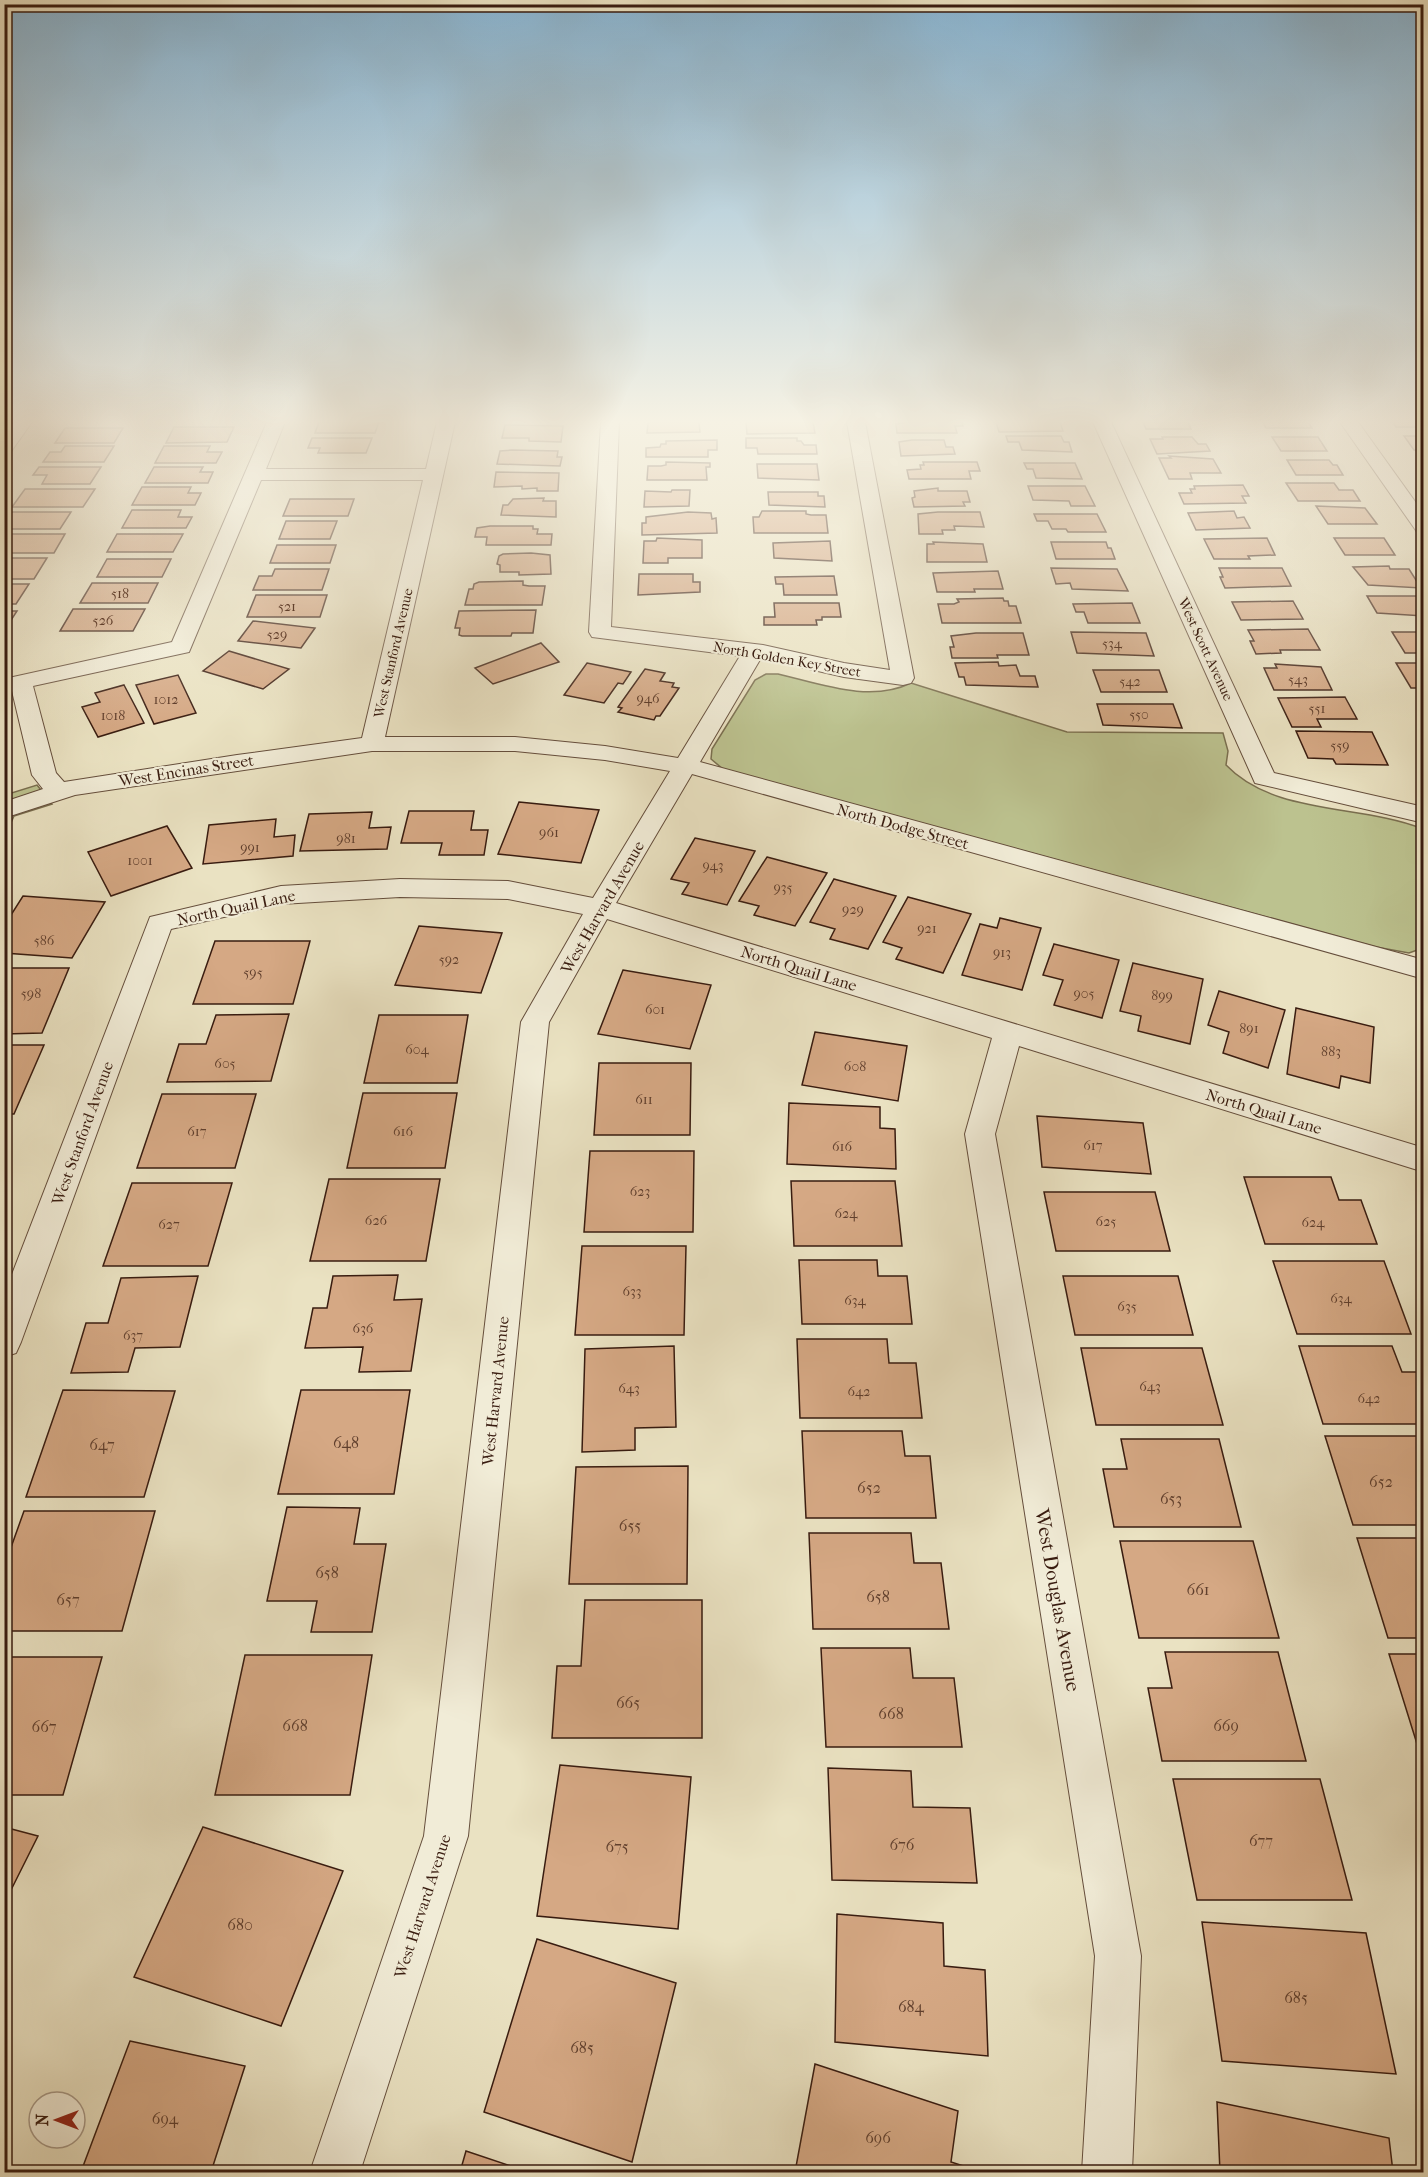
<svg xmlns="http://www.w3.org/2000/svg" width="1428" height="2177" font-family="'IM FELL French Canon',serif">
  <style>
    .green { fill: #bcc28f; stroke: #7a6f50; stroke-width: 1.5 }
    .building { fill: #d5a884; stroke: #391c10; stroke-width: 1.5 }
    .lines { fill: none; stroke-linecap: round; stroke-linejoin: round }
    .minor-casing { stroke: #654e3c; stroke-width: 2 }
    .minor { fill: #f1ecd7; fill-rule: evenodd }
    .labels { text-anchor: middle; stroke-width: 4.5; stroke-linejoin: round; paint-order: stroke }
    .number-label { font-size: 14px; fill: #603f2d }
    .far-street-label { font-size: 14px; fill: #391c10; stroke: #f1ecd7 }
    .street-label { font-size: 16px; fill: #391c10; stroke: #f1ecd7 }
    .near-number-label { font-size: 16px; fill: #603f2d }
    .near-street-label { font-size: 20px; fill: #391c10; stroke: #f1ecd7 }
  </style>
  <rect width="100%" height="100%" fill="#eae2c2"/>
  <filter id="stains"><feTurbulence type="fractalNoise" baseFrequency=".00333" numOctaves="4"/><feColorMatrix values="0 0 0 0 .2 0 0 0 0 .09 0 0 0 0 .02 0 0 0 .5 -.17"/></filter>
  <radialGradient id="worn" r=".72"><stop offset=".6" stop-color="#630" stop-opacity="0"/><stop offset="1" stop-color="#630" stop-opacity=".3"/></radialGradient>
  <!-- green -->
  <g class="green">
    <path d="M766,674H778C821,684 870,703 911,683L1067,732L1223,733L1228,751L1226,765C1275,816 1361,804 1423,829V948L1409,953L1376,947L723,769L711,759L712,749L755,680Z"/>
    <polygon points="37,785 52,804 14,816 5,836 5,795"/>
  </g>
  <!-- building -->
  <g class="building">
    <polygon points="319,422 379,422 375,433 315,433"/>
    <polygon points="699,422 700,432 647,433 648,423 652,422"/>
    <polygon points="746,422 813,422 815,433 747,434"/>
    <polygon points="908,422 962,422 963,426 955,426 957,433 897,433 896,424"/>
    <polygon points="996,422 1060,422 1063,431 999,432"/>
    <polygon points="1143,422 1188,422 1191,429 1146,429"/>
    <polygon points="1263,422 1308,422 1312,428 1266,428"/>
    <polygon points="1393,422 1424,422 1424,427 1396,427"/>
    <polygon points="505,425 563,426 561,442 529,441 529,438 502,438"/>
    <polygon points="174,427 234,427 227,442 166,443"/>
    <polygon points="65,428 123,428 114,443 55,443"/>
    <polygon points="1006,436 1061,436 1064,442 1069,442 1072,452 1022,450 1019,442 1008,442"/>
    <polygon points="1404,436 1424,436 1424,450 1414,450"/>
    <polygon points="1162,437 1192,437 1198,444 1206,444 1210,451 1157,454 1150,439 1163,439"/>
    <polygon points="1272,437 1318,437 1327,451 1281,451"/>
    <polygon points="312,438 372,438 366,453 318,453 320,448 308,448"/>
    <polygon points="746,438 797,438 797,441 801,441 804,445 816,445 817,454 758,454 757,448 746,448"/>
    <polygon points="717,440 717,450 708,450 708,457 646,457 646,448 660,447 661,444 666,444 666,441"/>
    <polygon points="912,440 944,440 946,447 953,447 955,454 901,456 899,442"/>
    <polygon points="65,446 114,446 104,462 43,462 50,452 61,452"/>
    <polygon points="164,446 210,446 207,452 222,452 216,463 155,463"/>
    <polygon points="512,450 558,451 557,457 562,457 560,466 497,464 500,451"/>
    <polygon points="1169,456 1213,459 1221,473 1190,473 1192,479 1169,479 1159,458 1171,458"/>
    <polygon points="1287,460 1329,460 1333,465 1337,465 1343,475 1296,475"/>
    <polygon points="666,462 710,463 710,467 706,467 707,480 647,480 648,466 661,466 666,465"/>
    <polygon points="923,462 977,462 980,471 969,471 971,479 909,479 907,470 921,469 920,465 924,465"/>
    <polygon points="1024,463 1075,463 1082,479 1036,478 1033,469 1027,469"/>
    <polygon points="757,464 817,464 819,480 758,478"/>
    <polygon points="39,467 101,467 90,484 42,484 47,475 33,475"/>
    <polygon points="154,467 203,467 200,472 213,472 208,483 145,483"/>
    <polygon points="496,472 559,473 558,491 537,491 537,488 522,489 522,486 494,487"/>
    <polygon points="1286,483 1334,483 1339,490 1353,490 1360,501 1298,501"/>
    <polygon points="1243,485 1249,496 1242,496 1246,503 1184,504 1179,493 1192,493 1190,489 1195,489 1194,486"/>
    <polygon points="1028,486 1085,486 1095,506 1071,506 1069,501 1033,500"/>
    <polygon points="142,487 191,487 188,493 201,493 195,505 132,505"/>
    <polygon points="938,488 938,491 967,491 970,502 963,502 965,506 914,507 912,498 915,497 914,491"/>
    <polygon points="25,489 95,489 83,507 12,507"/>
    <polygon points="672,490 690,490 689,506 644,507 645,491 671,492"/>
    <polygon points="768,492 818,492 818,496 824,496 825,507 769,505"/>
    <polygon points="544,498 543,501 556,501 556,517 501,515 503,505 508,505 513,499"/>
    <polygon points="290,499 354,499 348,516 283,516"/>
    <polygon points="1316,506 1365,508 1377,524 1328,524"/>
    <polygon points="132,510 181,510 178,517 192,517 186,528 122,528"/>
    <polygon points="762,511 806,511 806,514 811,515 826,515 828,533 754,533 753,517 759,517"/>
    <polygon points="1234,511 1237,518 1244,517 1250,528 1196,530 1188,513"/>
    <polygon points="12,512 71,512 60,529 4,529 4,523"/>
    <polygon points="688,512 711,513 712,519 716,518 717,533 642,535 642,523 646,523 646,517"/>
    <polygon points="938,512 980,512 984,527 954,526 955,530 942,530 943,534 919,534 918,514"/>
    <polygon points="1034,514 1097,514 1106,532 1068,532 1066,529 1052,529 1048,521 1037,521"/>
    <polygon points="286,521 337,521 330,539 279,539"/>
    <polygon points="490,526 533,526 533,529 538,529 537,534 552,534 551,545 486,545 487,537 475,537 477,528"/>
    <polygon points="4,534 65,534 54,553 4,553"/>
    <polygon points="117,534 183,534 173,552 107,552"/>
    <polygon points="657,538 702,540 702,558 668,558 668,563 643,563 644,541 656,541"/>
    <polygon points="1267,538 1275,555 1248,556 1250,559 1214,559 1204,539"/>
    <polygon points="1334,538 1384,538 1395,555 1345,555"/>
    <polygon points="830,541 832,561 774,558 773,543"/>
    <polygon points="933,542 983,544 987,562 927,562 927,544 934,544"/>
    <polygon points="1051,542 1106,542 1108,548 1111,548 1115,559 1056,559"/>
    <polygon points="277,545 336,545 330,563 270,563"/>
    <polygon points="531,553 550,555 551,574 519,575 519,572 500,572 500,565 497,564 499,556 503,554"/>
    <polygon points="4,558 47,558 34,579 4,579"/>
    <polygon points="107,559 171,559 162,577 97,577"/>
    <polygon points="1389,566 1390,569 1409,569 1421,588 1368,585 1353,567"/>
    <polygon points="1051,568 1117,569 1128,591 1072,589 1070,583 1056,584"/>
    <polygon points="1219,568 1282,568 1291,586 1225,588 1220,577 1223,577"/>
    <polygon points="275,569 329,569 322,590 253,590 259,576 272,576"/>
    <polygon points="998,571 1003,589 974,589 975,592 937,592 933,573"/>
    <polygon points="639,574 693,574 693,582 700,582 700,592 638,595"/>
    <polygon points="834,576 837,595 784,595 783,584 776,584 775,577"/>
    <polygon points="523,581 523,585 529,586 545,586 542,605 465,605 469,589 473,589 474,584 479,582"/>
    <polygon points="92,583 158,583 148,603 80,603"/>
    <polygon points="4,584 29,584 16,604 4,604"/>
    <polygon points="256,595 327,595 320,617 247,617"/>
    <polygon points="1367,596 1423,596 1424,616 1377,613"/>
    <polygon points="1003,598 1004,601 1008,601 1009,606 1016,606 1021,623 942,623 938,604 954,604 959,602 957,599"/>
    <polygon points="1293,601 1303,619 1241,620 1232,602"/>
    <polygon points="774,603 839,603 841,617 822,617 822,620 816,620 817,625 764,625 764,617 775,617"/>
    <polygon points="1132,603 1140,623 1088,623 1084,612 1076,612 1073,604"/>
    <polygon points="73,609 145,609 133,631 60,631"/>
    <polygon points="536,610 533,633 512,633 511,636 462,636 459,635 460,628 455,628 459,611"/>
    <polygon points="4,611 17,611 4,631"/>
    <polygon points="253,621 315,628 301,648 238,641"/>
    <polygon points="1308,629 1320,650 1280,650 1281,653 1256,654 1250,641 1254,641 1248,630"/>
    <polygon points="1071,632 1146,633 1154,656 1077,653"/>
    <polygon points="1392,632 1424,632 1424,653 1405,653"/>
    <polygon points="976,633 1023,633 1029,655 997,655 998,658 952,658 950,647 954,647 951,636"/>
    <polygon points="541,643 559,662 493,684 475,668"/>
    <polygon points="229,651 289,669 263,689 203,671"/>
    <polygon points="998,662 999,666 1016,665 1020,676 1035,676 1038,687 966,685 964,677 959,677 955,663"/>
    <polygon points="587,663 631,672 623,684 618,683 604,703 564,695"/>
    <polygon points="1396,663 1424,663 1424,688 1411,688"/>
    <polygon points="1275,664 1321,667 1332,690 1274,690 1264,668 1277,668"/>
    <polygon points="645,669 665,673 660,681 674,683 672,687 679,688 660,716 656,716 654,720 618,712 622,708 618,707"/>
    <polygon points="1093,670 1159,670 1167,692 1101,692"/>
    <polygon points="178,675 196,713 154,724 136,685"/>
    <polygon points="124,685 144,723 98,737 82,707 100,702 95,693"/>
    <polygon points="1345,697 1357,719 1317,719 1321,727 1292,727 1278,698"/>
    <polygon points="1097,704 1173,704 1182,728 1103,725"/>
    <polygon points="1296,731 1372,732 1388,765 1336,764 1333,759 1308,758"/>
    <polygon points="519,802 599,810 581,863 498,854"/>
    <polygon points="409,811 474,811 471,830 488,830 484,855 439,855 442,843 401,843"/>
    <polygon points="372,812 369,828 391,827 387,849 300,851 309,814"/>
    <polygon points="276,819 274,837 295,835 293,856 203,864 209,825"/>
    <polygon points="167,826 192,868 111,896 88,852"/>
    <polygon points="695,838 755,851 727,905 682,894 689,883 671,879"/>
    <polygon points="767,857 827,873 795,926 754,915 759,906 739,901"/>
    <polygon points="834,879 896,896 868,949 830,939 835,929 810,922"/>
    <polygon points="23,896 105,902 72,958 4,953 4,926"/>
    <polygon points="908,897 971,914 943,973 896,959 902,948 883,942"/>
    <polygon points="1000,918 1041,928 1022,990 962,975 980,924 997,928"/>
    <polygon points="419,926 502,933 481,993 395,985"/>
    <polygon points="215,941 310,941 293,1004 193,1004"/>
    <polygon points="1054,944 1119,960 1102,1018 1054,1005 1063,980 1043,975"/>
    <polygon points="1133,963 1203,979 1190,1044 1138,1031 1141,1016 1120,1011"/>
    <polygon points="4,968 69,968 42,1033 4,1034 11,1018 4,1018"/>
    <polygon points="623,970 711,985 690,1049 598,1034"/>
    <polygon points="1219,991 1285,1010 1268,1068 1223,1053 1229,1032 1208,1025"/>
    <polygon points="1296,1008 1374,1027 1370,1083 1341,1076 1339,1088 1287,1074"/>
    <polygon points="289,1014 271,1081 167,1082 179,1044 206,1044 216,1015"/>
    <polygon points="379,1015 468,1015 457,1083 364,1083"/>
    <polygon points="815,1032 907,1046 898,1101 802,1085"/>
    <polygon points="4,1045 44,1045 14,1114 4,1114"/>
    <polygon points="599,1063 691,1063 690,1135 594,1135"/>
    <polygon points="363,1093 457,1093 445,1168 347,1168"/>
    <polygon points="162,1094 256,1094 235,1168 137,1168"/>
    <polygon points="789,1103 880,1107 880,1128 895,1129 896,1169 787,1164"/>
    <polygon points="1037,1116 1143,1123 1151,1174 1042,1167"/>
    <polygon points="590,1151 694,1151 693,1232 584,1232"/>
    <polygon points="1244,1177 1331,1177 1339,1200 1361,1200 1377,1244 1265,1244"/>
    <polygon points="329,1179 440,1179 426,1261 310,1261"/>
    <polygon points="791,1181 895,1181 902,1246 794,1246"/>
    <polygon points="132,1183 232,1183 208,1266 103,1266"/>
    <polygon points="1044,1192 1155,1192 1170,1251 1056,1251"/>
    <polygon points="582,1246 686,1246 684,1335 575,1335"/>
    <polygon points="799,1260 877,1260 878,1276 907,1276 912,1324 802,1324"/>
    <polygon points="1273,1261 1384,1261 1411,1334 1297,1334"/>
    <polygon points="398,1275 394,1300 422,1299 411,1371 359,1372 363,1347 305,1348 313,1308 327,1308 333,1276"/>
    <polygon points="198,1276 180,1347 135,1348 128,1372 71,1373 86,1323 108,1323 121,1278"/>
    <polygon points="1063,1276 1178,1276 1193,1335 1075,1335"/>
    <polygon points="797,1339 887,1339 889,1363 916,1363 922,1418 800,1418"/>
    <polygon points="674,1346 676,1427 635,1428 635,1450 582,1452 585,1349"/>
    <polygon points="1299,1346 1392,1346 1402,1372 1424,1372 1424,1424 1323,1424"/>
    <polygon points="1081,1348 1202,1348 1223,1425 1096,1425"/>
    <polygon points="63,1390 175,1391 144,1497 26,1497"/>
    <polygon points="301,1390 410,1390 394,1494 278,1494"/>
    <polygon points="802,1431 902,1431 905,1456 930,1456 936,1518 806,1518"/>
    <polygon points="1325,1436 1424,1436 1424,1525 1353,1525"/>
    <polygon points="1121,1439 1219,1439 1241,1527 1114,1527 1103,1469 1127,1469"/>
    <polygon points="688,1466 687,1584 569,1584 576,1467"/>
    <polygon points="287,1507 360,1508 354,1544 386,1544 372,1632 311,1632 317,1601 267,1601"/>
    <polygon points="24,1511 155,1511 122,1631 4,1631 4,1567"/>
    <polygon points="809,1533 911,1533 914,1563 941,1563 949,1629 813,1629"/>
    <polygon points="1357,1538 1424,1538 1424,1638 1388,1638"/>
    <polygon points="1120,1541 1253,1541 1279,1638 1139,1638"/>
    <polygon points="585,1600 702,1600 702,1738 552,1738 557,1666 581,1666"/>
    <polygon points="821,1648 910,1648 913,1678 954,1678 962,1747 826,1747"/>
    <polygon points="1165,1652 1278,1652 1306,1761 1162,1761 1148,1688 1172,1688"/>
    <polygon points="1389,1654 1424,1654 1424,1760 1422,1760"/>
    <polygon points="245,1655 372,1655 350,1795 215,1795"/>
    <polygon points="4,1657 102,1657 63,1795 4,1795"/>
    <polygon points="560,1765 691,1777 678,1929 537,1916"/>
    <polygon points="828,1768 911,1771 913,1807 970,1808 977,1883 832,1880"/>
    <polygon points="1173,1779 1320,1779 1352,1900 1197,1900"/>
    <polygon points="4,1827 38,1836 4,1904"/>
    <polygon points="203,1827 343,1871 281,2026 134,1977"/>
    <polygon points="837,1914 943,1923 944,1966 985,1970 988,2056 835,2042"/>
    <polygon points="1202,1922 1366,1933 1396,2074 1222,2061"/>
    <polygon points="537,1939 676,1983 632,2162 484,2112"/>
    <polygon points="130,2041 245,2066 211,2172 95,2172 82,2169"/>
    <polygon points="815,2064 958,2111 951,2162 976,2170 976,2172 795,2172"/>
    <polygon points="1217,2102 1389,2138 1393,2172 1220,2172"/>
    <polygon points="466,2151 529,2172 460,2172"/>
  </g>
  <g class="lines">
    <defs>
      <g id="minor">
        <polygon points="14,422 32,422 10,453 4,454 4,436"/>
        <path d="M267,422H285L266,469H426L437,422H455L385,737H515L605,746L678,758L740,656L600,638L592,637L589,632L601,422H619L611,627L763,645L844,663L890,670L847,422H865L914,678L911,683L903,685L844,677L761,658L700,762L1424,960V979L692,774L616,903L1424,1148V1172L1019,1046L995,1134L1141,1956L1132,2172H1082L1095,1956L965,1134L992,1038L607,919L549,1022L468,1836L360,2172H310L424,1836L521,1022L583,914L508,899L400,897L281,904L171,929L21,1342L16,1353L4,1357V1295L150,917L281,886L400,879L508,881L593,898L670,771L605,760L515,751H372L75,795L4,818V802L43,789L32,775L12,691L4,693V679L172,642ZM261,480H423L362,738L237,755L64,782L56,773L33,686L189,652Z"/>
        <polygon points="1093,422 1111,422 1274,773 1424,807 1424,823 1255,783"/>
        <polygon points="1340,422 1358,422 1424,514 1424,534 1417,532"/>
      </g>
    </defs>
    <!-- minor casing -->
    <use href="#minor" class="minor-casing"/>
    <!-- minor -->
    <use href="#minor" class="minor"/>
  </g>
  <!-- sky -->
  <linearGradient id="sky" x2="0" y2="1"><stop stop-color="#89b7d6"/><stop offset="0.58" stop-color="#f6f2e4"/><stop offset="1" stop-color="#f6f2e4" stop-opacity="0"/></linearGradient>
  <rect width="1428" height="727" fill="url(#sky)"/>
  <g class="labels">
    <!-- number labels -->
    <g class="number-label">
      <text x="120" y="598">518</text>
      <text x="287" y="611">521</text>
      <text x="103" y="625">526</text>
      <text x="277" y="639">529</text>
      <text x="1112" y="648">534</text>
      <text x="1298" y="684">543</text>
      <text x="1130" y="686">542</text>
      <text x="648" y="703">946</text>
      <text x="166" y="704">1012</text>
      <text x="1317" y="713">551</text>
      <text x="1139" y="719">550</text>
      <text x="113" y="720">1018</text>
      <text x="1340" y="750">559</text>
      <text x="549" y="837">961</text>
      <text x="346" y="843">981</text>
      <text x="250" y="852">991</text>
      <text x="140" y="865">1001</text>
      <text x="713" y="870">943</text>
      <text x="783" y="892">935</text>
      <text x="853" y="914">929</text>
      <text x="927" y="933">921</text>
      <text x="44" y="945">586</text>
      <text x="1002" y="957">913</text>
      <text x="449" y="964">592</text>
      <text x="253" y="977">595</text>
      <text x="31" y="998">598</text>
      <text x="1084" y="998">905</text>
      <text x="1162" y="1000">899</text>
      <text x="655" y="1014">601</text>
      <text x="1249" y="1033">891</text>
      <text x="417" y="1054">604</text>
      <text x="1331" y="1056">883</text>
      <text x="225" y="1068">605</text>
      <text x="855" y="1071">608</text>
      <text x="644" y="1104">611</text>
      <text x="197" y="1136">617</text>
      <text x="403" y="1136">616</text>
      <text x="1093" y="1150">617</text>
      <text x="842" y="1151">616</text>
      <text x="640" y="1196">623</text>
      <text x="846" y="1218">624</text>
      <text x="376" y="1225">626</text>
      <text x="1106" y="1226">625</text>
      <text x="1313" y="1227">624</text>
      <text x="169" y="1229">627</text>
      <text x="632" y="1296">633</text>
      <text x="1341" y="1303">634</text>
      <text x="855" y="1305">634</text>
      <text x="1127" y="1311">635</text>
      <text x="363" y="1333">636</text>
      <text x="133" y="1340">637</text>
      <text x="1150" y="1391">643</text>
      <text x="629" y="1393">643</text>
      <text x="859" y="1396">642</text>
      <text x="1369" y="1403">642</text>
    </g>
    <!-- far-street labels -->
    <g class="far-street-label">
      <text transform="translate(1206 649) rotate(65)" y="5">West Scott Avenue</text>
      <text transform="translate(393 653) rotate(-77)" y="5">West Stanford Avenue</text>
      <text transform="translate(787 659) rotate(10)" y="5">North Golden Key Street</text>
    </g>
    <!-- street labels -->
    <g class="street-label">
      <text transform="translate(186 770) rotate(-9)" y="6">West Encinas Street</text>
      <text transform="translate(903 826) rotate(15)" y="6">North Dodge Street</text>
      <text transform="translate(236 907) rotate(-12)" y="6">North Quail Lane</text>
      <text transform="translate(602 907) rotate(-60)" y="6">West Harvard Avenue</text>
      <text transform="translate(799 968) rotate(17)" y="6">North Quail Lane</text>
      <text transform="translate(1264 1111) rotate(17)" y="6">North Quail Lane</text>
      <text transform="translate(82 1133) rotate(-70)" y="6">West Stanford Avenue</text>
      <text transform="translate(495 1391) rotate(-84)" y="6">West Harvard Avenue</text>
      <text transform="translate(422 1906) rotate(-72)" y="6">West Harvard Avenue</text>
    </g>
    <!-- near-number labels -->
    <g class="near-number-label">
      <text x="346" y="1448">648</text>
      <text x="102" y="1450">647</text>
      <text x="1381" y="1487">652</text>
      <text x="869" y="1493">652</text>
      <text x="1171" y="1504">653</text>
      <text x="630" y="1531">655</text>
      <text x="327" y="1578">658</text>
      <text x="1198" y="1595">661</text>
      <text x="878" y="1602">658</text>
      <text x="68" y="1605">657</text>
      <text x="628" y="1708">665</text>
      <text x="891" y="1719">668</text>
      <text x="295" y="1731">668</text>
      <text x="1226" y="1731">669</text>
      <text x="44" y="1732">667</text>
      <text x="1261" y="1846">677</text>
      <text x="902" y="1850">676</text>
      <text x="617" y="1852">675</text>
      <text x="240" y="1930">680</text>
      <text x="1296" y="2003">685</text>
      <text x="911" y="2012">684</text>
      <text x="582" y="2053">685</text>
      <text x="165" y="2124">694</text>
      <text x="878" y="2143">696</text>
    </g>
    <!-- near-street labels -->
    <g class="near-street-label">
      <text transform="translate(1058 1600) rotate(80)" y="7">West Douglas Avenue</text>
    </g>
  </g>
  <!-- margin -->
  <rect width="1428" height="2177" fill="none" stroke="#eae2c2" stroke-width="24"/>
  <rect x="6" y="6" width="1416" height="2165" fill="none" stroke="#391c10" stroke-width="3"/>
  <rect x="12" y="12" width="1404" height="2153" fill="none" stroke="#391c10" stroke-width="1.5"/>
  <!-- north arrow -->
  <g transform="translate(57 2120) rotate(270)"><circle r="28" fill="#f1ecd7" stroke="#a79987" stroke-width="1.5"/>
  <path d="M0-4.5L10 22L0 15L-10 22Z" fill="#8f2418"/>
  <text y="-9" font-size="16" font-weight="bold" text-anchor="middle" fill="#391c10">N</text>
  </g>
  <rect width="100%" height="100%" filter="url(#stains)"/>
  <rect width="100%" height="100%" fill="url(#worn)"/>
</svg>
